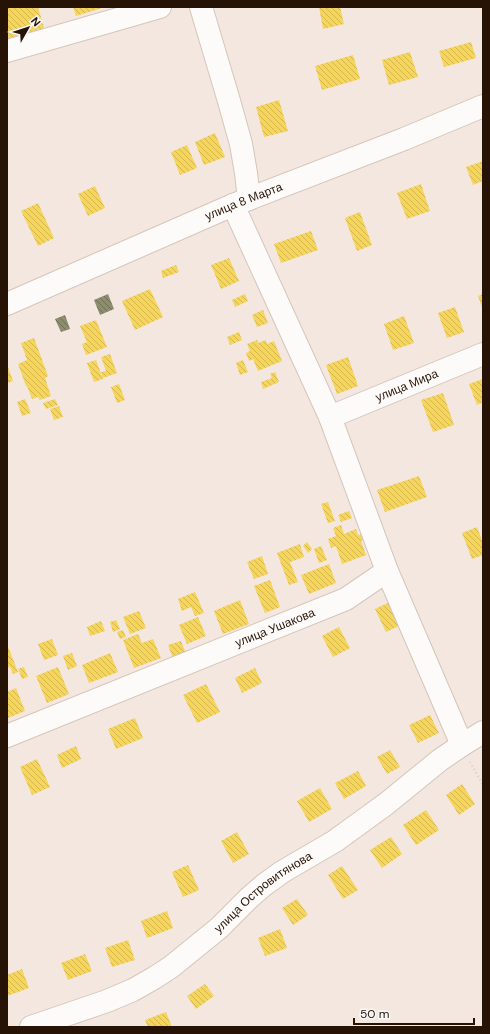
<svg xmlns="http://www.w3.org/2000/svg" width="490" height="1034" viewBox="0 0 490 1034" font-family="'DM Sans',sans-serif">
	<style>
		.homes { fill: url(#homes-back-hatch) }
		.industry { fill: url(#industry-back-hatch) }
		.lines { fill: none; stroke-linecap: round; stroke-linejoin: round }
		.minor-casing { stroke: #d5c5bb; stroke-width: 24 }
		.path { stroke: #d5d2cf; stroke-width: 2.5; stroke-dasharray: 1 3; stroke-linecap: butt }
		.minor { stroke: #fdfbfa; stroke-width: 22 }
		.labels { text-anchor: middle; stroke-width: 4; stroke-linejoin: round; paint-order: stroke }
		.street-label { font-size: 12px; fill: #271306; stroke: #f7f7f7 }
	</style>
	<defs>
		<pattern id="homes-back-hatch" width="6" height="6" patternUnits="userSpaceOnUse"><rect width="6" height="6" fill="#f6d55c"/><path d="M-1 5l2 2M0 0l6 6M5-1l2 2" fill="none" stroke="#d3b64e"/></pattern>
		<pattern id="industry-back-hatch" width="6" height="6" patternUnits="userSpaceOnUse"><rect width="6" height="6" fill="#8c8c6e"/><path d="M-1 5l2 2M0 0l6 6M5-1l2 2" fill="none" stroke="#727158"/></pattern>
	</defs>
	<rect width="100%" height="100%" fill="#f4e7df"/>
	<g class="homes">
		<path d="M7,7h31l6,21 -37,11z"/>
		<path d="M73,7h32l-29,9z"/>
		<path d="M319,7h21l4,17 -21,5z"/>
		<path d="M471,42l5,16 -32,9 -5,-16z"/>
		<path d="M410,52l8,25 -29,8 -7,-25z"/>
		<path d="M353,55l7,24 -38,11 -7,-24z"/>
		<path d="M279,100l9,31 -24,6 -8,-30z"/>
		<path d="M215,133l10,24 -21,8 -9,-23z"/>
		<path d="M187,145l10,23 -17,7 -9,-23z"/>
		<path d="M483,161v20l-10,4 -7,-18z"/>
		<path d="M421,184l9,27 -23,8 -10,-26z"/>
		<path d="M95,186l10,22 -17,8 -10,-22z"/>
		<path d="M38,203l16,35 -16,8 -17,-35z"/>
		<path d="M360,212l12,33 -15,6 -12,-33z"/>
		<path d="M311,231l7,19 -37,13 -7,-19z"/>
		<path d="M229,258l10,23 -18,8 -10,-24z"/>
		<path d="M176,265l3,7 -16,6 -2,-7z"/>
		<path d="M150,289l13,28 -28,13 -13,-29z"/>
		<path d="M245,294l3,7 -13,6 -3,-7z"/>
		<path d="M483,294v16l-5,-14z"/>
		<path d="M455,307l9,25 -17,6 -9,-25z"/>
		<path d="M263,310l5,13 -11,4 -5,-12z"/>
		<path d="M404,316l10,27 -21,7 -9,-26z"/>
		<path d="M96,320l11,27 -21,8 -4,-11 5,-2 -7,-16z"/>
		<path d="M239,332l3,8 -12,5 -3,-8z"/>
		<path d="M34,338l14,38 -3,2 6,18 -11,4 -2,-3 -6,2 -5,-13h-1l-8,-22 9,-4 -6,-17z"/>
		<path d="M257,340l1,3 8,-3 1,4 7,-3 8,20 -24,10 -5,-12 -4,2 -3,-8 4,-2 -3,-7z"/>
		<path d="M110,354l7,19 -14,5 -2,-6 5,-1 -5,-14z"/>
		<path d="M348,357l10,29 -21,8 -11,-29z"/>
		<path d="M96,360l7,19 -9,3 -7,-19z"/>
		<path d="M243,360l5,12 -8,3 -4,-12z"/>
		<path d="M7,364l6,17 -6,2z"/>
		<path d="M275,372l4,10 -16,7 -2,-7 11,-4 -2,-4z"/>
		<path d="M483,379v23l-6,3 -8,-21z"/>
		<path d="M119,384l6,16 -8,3 -6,-16z"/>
		<path d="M443,393l11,32 -21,7 -12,-32z"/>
		<path d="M25,399l6,14 -9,3 -5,-14z"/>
		<path d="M55,399l3,6 -12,4 -3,-6z"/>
		<path d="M59,406l4,11 -9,3 -4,-11z"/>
		<path d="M419,476l8,21 -42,15 -8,-22z"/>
		<path d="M328,502l7,19 -7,2 -7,-19z"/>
		<path d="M349,511l3,7 -11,4 -3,-7z"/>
		<path d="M341,525l3,9 12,-5 2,6 5,-1 2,5 -4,2 5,14 -24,9 -6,-18 -5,2 -3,-9 8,-3 -3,-8z"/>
		<path d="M477,527l6,16v12l-11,4 -10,-26z"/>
		<path d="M307,542l5,7 -4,4 -5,-7z"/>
		<path d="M300,544l4,13 -14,5 8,20 -9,3 -12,-32z"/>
		<path d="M321,546l6,14 -8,3 -5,-14z"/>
		<path d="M262,556l6,18 -14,5 -7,-17z"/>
		<path d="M329,564l7,19 -27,11 -8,-19z"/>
		<path d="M270,580l10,27 -15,6 -11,-27z"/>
		<path d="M195,592l9,21 -9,3 -4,-9 -9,4 -4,-12z"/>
		<path d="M240,600l9,24 -26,10 -9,-23z"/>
		<path d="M390,602l11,23 -15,7 -11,-23z"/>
		<path d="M139,611l7,17 -16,6 -7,-17z"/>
		<path d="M198,617l8,19 -19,8 -8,-19z"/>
		<path d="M116,620l4,9 -7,3 -3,-10z"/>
		<path d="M101,621l4,10 -15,5 -3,-9z"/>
		<path d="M339,627l11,21 -17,9 -11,-21z"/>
		<path d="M123,630l3,7 -6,2 -3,-7z"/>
		<path d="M138,634l4,9 11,-4 8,19 -27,10 -11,-28z"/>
		<path d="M52,639l6,16 -14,5 -6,-16z"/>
		<path d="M181,641l6,15 -13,5 -6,-16z"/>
		<path d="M7,644l11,28 -5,2 -3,-7 -3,1z"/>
		<path d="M72,653l5,13 -9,4 -5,-14z"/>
		<path d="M110,653l8,19 -29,11 -7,-18z"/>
		<path d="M24,667l4,10 -6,2 -4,-10z"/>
		<path d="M58,667l11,27 -22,9 -11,-27z"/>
		<path d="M255,668l7,15 -20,10 -7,-15z"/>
		<path d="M206,684l14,28 -23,11 -14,-28z"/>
		<path d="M16,688l9,23 -17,7 -1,-26z"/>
		<path d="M430,715l9,18 -21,10 -9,-18z"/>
		<path d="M135,718l8,20 -27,11 -8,-20z"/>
		<path d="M76,746l5,13 -19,9 -5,-13z"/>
		<path d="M390,750l10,17 -13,7 -10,-17z"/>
		<path d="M37,759l13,28 -18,8 -12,-28z"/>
		<path d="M358,771l8,15 -22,13 -9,-16z"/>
		<path d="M462,784l13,20 -16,11 -13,-20z"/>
		<path d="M320,788l12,21 -23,13 -12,-21z"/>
		<path d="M426,810l13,20 -23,15 -13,-20z"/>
		<path d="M237,832l12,22 -16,9 -12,-22z"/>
		<path d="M391,837l11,17 -20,14 -12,-18z"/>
		<path d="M188,865l11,25 -16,7 -11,-25z"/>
		<path d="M342,866l16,24 -15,9 -15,-24z"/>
		<path d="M297,899l11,16 -15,10 -11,-17z"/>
		<path d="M167,911l6,17 -26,10 -6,-17z"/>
		<path d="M280,929l7,19 -22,8 -7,-18z"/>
		<path d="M128,940l7,20 -23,7 -7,-19z"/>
		<path d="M85,954l7,17 -24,9 -7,-17z"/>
		<path d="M22,969l7,19 -22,8v-21z"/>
		<path d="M205,984l9,12 -18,13 -9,-13z"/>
		<path d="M166,1012l6,15h-24l-3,-7z"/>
	</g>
	<g class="industry">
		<path d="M108,294l6,15 -14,6 -6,-15z"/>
		<path d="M65,315l5,14 -9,3 -6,-13z"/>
	</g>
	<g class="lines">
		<g class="minor-casing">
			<g id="minor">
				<path d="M201,7l28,94 12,43 5,29 3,26"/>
				<path d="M7,51l153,-44"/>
				<path id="s1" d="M7,304l226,-99 171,-66 79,-33"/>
				<path id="s2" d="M330,417l153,-63"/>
				<path d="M387,571l75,174"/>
				<path id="s3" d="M7,736l339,-137 41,-28 -57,-154 -97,-212"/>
				<path id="s4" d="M31,1027l76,-26 26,-11 21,-12 17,-11 48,-39 30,-30 15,-13 18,-13 53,-31 51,-37 54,-44 22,-15 21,-13"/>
			</g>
		</g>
		<path class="path" d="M470,762l13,23"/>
		<use href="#minor" class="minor"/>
	</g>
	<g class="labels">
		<g class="street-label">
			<text dy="4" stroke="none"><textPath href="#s1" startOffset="258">улица 8 Марта</textPath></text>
			<text dy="4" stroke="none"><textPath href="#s2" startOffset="83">улица Мира</textPath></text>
			<text dy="4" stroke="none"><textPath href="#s3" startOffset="289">улица Ушакова</textPath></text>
			<text dy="4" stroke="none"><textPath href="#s4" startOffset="272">улица Островитянова</textPath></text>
		</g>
	</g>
	<rect width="490" height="1034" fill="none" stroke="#271306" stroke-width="16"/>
	<g transform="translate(28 28) rotate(51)" stroke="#f7f7f7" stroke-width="3" paint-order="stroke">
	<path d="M0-3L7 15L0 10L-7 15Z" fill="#271306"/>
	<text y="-6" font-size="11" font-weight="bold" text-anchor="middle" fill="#271306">N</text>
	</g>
	<path d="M354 1018v6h120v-6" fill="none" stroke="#271306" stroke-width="2"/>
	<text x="360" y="1018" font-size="12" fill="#271306" stroke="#f7f7f7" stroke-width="3" paint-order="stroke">50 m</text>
</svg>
